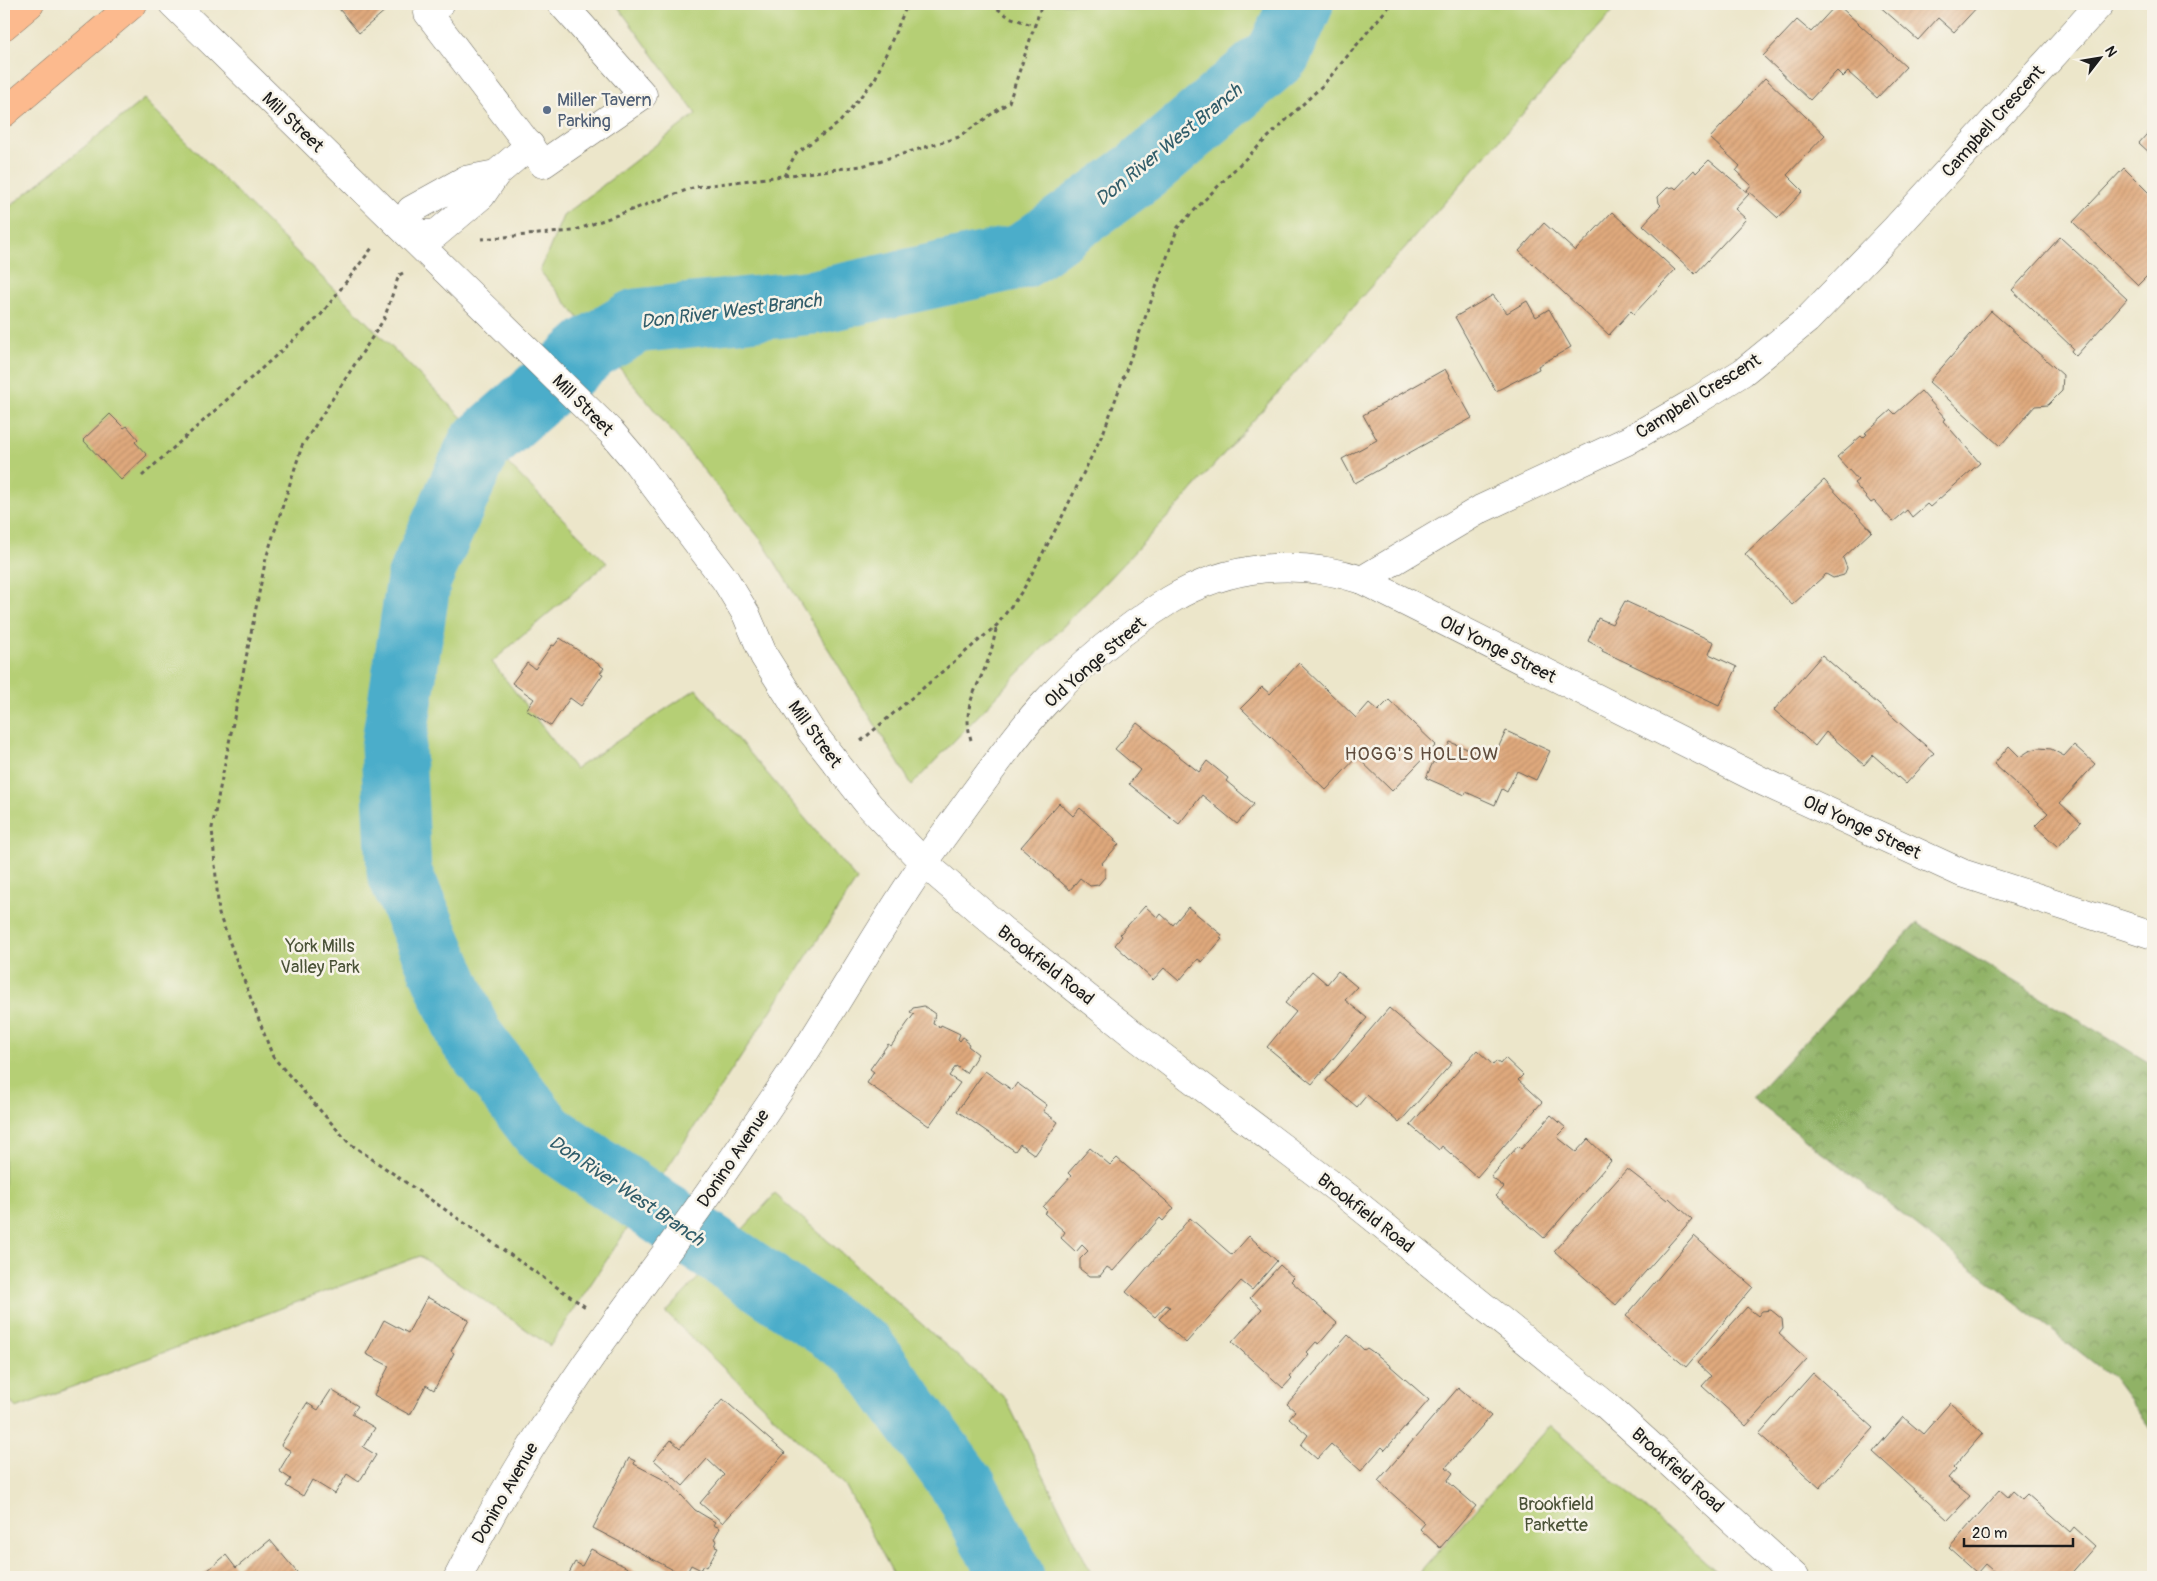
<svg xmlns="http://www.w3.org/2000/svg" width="2157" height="1581" viewBox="0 0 2157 1581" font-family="Pangolin,sans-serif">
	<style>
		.forest { fill: url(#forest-crowns); stroke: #566741 }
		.green { fill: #b5cf75; stroke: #687648 }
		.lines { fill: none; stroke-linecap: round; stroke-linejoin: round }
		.river { stroke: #4badca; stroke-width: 65 }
		.building { fill: url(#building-hatch) }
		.minor-casing { stroke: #656359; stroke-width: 29 }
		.major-casing { stroke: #656359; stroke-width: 29 }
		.path { stroke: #656359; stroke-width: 3; stroke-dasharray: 4 4; stroke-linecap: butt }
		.minor { stroke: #fff; stroke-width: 28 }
		.major { stroke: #fcba8e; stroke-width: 28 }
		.service-dot { fill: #5c6f8a; stroke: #f7f3e8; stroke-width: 2 }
		.labels { text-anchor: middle; stroke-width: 5; stroke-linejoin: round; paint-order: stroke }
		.service-label { font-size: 18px; fill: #4e5e75; stroke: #f7f3e8; text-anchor: start }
		.street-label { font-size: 18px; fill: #1c1c1c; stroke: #f7f3e8 }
		.park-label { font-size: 18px; fill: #4a5237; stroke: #f7f3e8 }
		.water-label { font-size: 19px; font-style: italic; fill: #315d6a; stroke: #f7f3e8 }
		.neighbourhood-label { font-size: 19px; letter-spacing: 1px; fill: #604d3e; stroke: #f7f3e8 }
	</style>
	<defs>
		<pattern id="forest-crowns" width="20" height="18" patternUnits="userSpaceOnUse" patternTransform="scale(1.25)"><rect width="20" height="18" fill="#90b266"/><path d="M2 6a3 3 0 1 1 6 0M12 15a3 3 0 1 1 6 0" fill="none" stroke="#759053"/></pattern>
		<pattern id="building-hatch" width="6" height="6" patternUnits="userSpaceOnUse" patternTransform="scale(1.25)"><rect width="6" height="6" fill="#dfa97d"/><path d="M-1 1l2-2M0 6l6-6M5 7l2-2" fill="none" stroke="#bf916b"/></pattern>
	</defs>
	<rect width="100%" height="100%" fill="#f7f3e8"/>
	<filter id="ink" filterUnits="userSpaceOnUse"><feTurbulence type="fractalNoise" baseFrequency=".02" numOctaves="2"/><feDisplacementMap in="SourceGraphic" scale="10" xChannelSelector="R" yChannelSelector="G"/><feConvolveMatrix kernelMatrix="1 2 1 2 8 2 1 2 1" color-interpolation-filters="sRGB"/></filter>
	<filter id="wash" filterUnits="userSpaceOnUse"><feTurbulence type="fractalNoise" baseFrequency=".0096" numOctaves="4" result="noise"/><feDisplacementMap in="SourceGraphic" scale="20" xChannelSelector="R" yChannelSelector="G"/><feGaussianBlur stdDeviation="1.12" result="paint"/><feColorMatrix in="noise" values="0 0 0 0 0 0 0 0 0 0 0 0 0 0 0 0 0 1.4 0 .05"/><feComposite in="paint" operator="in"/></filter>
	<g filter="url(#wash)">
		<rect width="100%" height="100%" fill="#ece6ca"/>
		<path class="forest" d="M1917,923l236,142v367l-41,-55 -360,-279z"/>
		<g class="green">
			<path d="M616,4h1003l-441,502 -266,279 -150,-244 -222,-270 23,-55 133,-102z"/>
			<path d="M144,99l463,464 -115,99 83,107 121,-80 161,191 -307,466 -130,-90 -404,152 -12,-14v-1183z"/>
			<path d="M775,1194l231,205 87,178h-198l-50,-92 -179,-172z"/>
			<path d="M1550,1425l173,152h-307z"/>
		</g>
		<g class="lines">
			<path class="river" d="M1012,1577l-45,-86 -103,-141 -319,-216 -75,-98 -71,-164 -6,-124 26,-169 60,-133 112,-98 45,-27 178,-19 209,-46 119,-86 137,-117 22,-49"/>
		</g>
		<g id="blocks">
			<g class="building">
				<path d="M335,4h58l-34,29z"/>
				<path d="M1837,4l69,63 -29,31 -29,-26 -5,5 -6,-6 -27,29 -47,-44 34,-36 14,12z"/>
				<path d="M1877,4h103l-26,28 -16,-14 -20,22z"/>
				<path d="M1765,78l60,57 -38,40 16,16 -25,27 -31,-28 4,-5 -15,-14 4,-5 -30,-28z"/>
				<path d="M2153,127v29l-14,-13z"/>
				<path d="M1709,160l40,34 -14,15 11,10 -51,55 -52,-49 18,-20 -2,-2 -1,-6 9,-9 7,-1 2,2 18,-19 2,3z"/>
				<path d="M2124,168l29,29v73l-15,15 -65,-63z"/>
				<path d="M1612,212l63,58 -41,44 -3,-3 -22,24 -90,-84 25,-28 31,28z"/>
				<path d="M2060,237l67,62 -51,57 -5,-5 2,-3 -61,-58z"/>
				<path d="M1493,295l14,18 20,-12 9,16 13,-8 22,38 -33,19 1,3 -43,22 -41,-74z"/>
				<path d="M1991,311l72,64 -1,16 -14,14 -13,1 -35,40 -71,-64z"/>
				<path d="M1445,369l27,49 -117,65 -13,-24 35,-19 -14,-25z"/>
				<path d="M1921,391l25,28 -3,2 37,42 -50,44 -3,-3 -15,13 -5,-7 -14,12 -19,-21 -3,2 -17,-20 4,-3 -21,-23 24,-21 2,2 4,-4 -2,-1 26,-23 4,4z"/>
				<path d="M110,414l14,14 3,-2 11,13 -3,3 12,13 -26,25 -38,-40z"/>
				<path d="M1824,480l48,51 -29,27 4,10 -3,7 -11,3 -7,-4 -34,31 -47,-51z"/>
				<path d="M1625,601l89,41 -5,12 28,13 -18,39 -117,-55 1,-2 -15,-8 10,-23 14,6z"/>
				<path d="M560,638l44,30 -4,5 3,1 -22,32 -11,-8 -19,28 -25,-16 8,-11 -22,-16 15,-20 8,6 17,-24 2,1z"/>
				<path d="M1822,655l112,98 -28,31 -33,-29 -9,10 -38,-33 -11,14 -41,-36z"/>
				<path d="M1299,663l57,55 13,-15 9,8 11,-11 47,45 -44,46 -35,-34 -31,33 -85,-82 21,-21 8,7z"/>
				<path d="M1137,723l62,49 8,-11 21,17 -2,3 28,23 -17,20 -35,-29 -23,29 -50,-40 11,-14 -25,-21z"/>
				<path d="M1506,731l44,20 -14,29 -19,-9 -10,21 -5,-3 -7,16 -29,-13 -1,3 -39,-17 7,-16 3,1 6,-13 4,2 4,-10 43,17z"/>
				<path d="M2074,745l21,19 -35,39 21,19 -23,25 -23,-21 13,-13 -54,-49 15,-18 11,11 9,-6 10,-3 12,1 13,7z"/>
				<path d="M1059,803l14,13 7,-8 35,31 -1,2 5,3 -18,20 4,4v9l-7,8 -8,1 -10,-8 -10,12 -49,-43z"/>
				<path d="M1145,906l13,12 3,-4 12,11 15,-18 34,28 -2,3 2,1 -20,23 -4,-3 -19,22 -15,-13 -11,12 -38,-35 7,-9 -2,-2z"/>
				<path d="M1312,971l15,13 11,-13 19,16 -12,13 22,18 -55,66 -45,-37 29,-35 -11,-9z"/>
				<path d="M924,1006l11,8 -2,10 7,3 1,-2 19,9 -2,5 2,2 3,-4 3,2 -1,2 4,3 -1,2 10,8 -12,19 -10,-7 -7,10 11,7 -31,43 -62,-43 7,-11 -4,-3 18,-25 3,2 23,-32 -4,-2 3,-4z"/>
				<path d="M1389,1008l63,55 -53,60 -32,-28 -10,12 -31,-26z"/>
				<path d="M1477,1050l16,15 3,-4 4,3 5,-6 18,17 -5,5 24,22 -65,75 -35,-31 -3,4 -29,-25z"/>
				<path d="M985,1071l27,19 5,-7 30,22 -4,6 15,11 -23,33 -15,-11 -5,7 -58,-40z"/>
				<path d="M1551,1115l15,13 -9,9 19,15 12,-13 23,22 -67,77 -48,-42 8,-9 -13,-10 27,-31 3,3z"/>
				<path d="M1090,1148l20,17 7,-7 57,50 -11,13 -3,-3 -47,53 -6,-4 -7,9h-11l-9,-7v-10l8,-8 -6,-6 -6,7 -15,-14 4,-6 -21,-19 3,-2 -4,-4 28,-31 -3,-3z"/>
				<path d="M1627,1169l40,31 2,-2 23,21 -76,86 -62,-54z"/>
				<path d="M1190,1218l42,37 17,-19 28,25 -25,29 -11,-9 -55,62 -27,-24 11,-12 -4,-2 -11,12 -29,-25z"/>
				<path d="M1694,1236l59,51 -67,80 -60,-51z"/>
				<path d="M1280,1265l14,13 -3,3 46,42 -18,21 -3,-2 -9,10 2,2 -19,22 2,2 -9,10 -51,-46 30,-33 -12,-11z"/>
				<path d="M427,1297l42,23 -18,31 3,2 -20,37 -8,-5 -16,30 -36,-20 15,-29 -23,-12 18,-34 24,13z"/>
				<path d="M1747,1307l11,9 4,-5 9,-1 11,9 1,10 -4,5 28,25 -61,67 -44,-40 9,-10 -14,-13z"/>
				<path d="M1348,1335l16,15 3,-2 13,9 49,43 -44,50 -3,-3 -21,24 -30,-27 -14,15 -16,-14 7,-10 -19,-17 6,-7 -8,-7z"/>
				<path d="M1813,1373l61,55 -54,60 -61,-54z"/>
				<path d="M1458,1388l33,28 -45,51 7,6 -6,8 29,25 -36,42 -20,-19 5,-6 -47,-42z"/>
				<path d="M331,1390l27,16 -6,8 23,14 -12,19 13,8 -17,27 -12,-8 -12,20 -23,-14 -9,16 -17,-10 5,-7 -12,-8 12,-20 -10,-6 26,-42 11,7z"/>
				<path d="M723,1399l62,54 -62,70 -23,-20 24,-28 -17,-16 -24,27 -29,-26 17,-20 9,8z"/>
				<path d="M1950,1403l33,30 -30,35 2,2 -7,8 22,18 -22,24 -75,-68 30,-35 20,17z"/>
				<path d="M629,1458l6,3 -1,3 36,19 25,27 20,12 -2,3 7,3 -6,11 3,2 -2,5 3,1 -11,20 -3,-2 -3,5 -10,-5 -6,11 -92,-48z"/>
				<path d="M2000,1490l8,7 5,-6 9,8 5,-5 43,38 4,-5 21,19 -27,31h-68l-15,-13 -8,9 -28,-25z"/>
				<path d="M270,1540l31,37h-97l-2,-2 24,-20 10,13z"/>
				<path d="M591,1549l54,28h-78l8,-15 7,4z"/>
			</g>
		</g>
	</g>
	<g filter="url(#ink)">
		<use href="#blocks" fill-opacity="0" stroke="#656359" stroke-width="1"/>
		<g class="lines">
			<g class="minor-casing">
				<g id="minor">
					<path d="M173,4l439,429 23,27 91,121 20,33 18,42 47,75 58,74 55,58 77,66 138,110 214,162 253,204 189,172"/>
					<path d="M440,4l-12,9 115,151 100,-69 -81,-91"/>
					<path d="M496,174l-31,6 -54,30 -3,23 28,1 45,-38 15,-22 34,-29"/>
					<path d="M1362,580l119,-71 146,-68 64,-37 52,-32 64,-52 89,-92 204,-224"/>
					<path d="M458,1577c45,-89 98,-173 157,-254 43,-60 87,-118 128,-179 27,-40 54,-78 79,-119 34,-54 66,-110 102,-162 15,-22 31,-43 46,-64 24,-32 47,-66 74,-95 36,-39 81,-76 126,-104 58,-35 127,-42 192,-20l400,201 200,92 191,62"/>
				</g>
			</g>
			<g class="major-casing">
				<g id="major">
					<path d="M4,26l26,-22"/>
					<path d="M4,113l129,-109"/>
				</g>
			</g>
			<g class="path">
				<path d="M991,4l18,13 26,9"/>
				<path d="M784,176l12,-23 43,-30 36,-44 30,-69 6,-6"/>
				<path d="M481,239l92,-8 122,-44 167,-21 97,-29 50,-35 33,-98"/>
				<path d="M403,273l-4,2 -15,44 -82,127 -36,112 -54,270 7,86 54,143 76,86 238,165"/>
				<path d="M142,476l178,-160 52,-68"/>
				<path d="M971,740c-9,-33 4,-47 16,-77 5,-12 7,-25 10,-38"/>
				<path d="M861,741l136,-116 26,-35 36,-67 45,-92 74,-204 63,-64 83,-79 67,-80"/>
			</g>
			<use href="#minor" class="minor"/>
			<use href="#major" class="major"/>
		</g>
	</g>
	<circle class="service-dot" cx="547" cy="110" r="5"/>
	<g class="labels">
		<g class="service-label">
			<text x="557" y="106">Miller Tavern<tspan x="557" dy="21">Parking</tspan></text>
		</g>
		<g class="street-label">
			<text transform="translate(1993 121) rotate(-48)" y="6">Campbell Crescent</text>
			<text transform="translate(293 122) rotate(44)" y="6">Mill Street</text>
			<text transform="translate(1698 396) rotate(-32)" y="6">Campbell Crescent</text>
			<text transform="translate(583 405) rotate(45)" y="6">Mill Street</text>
			<text transform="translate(1498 649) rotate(27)" y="6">Old Yonge Street</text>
			<text transform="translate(1095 662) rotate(-41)" y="6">Old Yonge Street</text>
			<text transform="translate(815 734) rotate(54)" y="6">Mill Street</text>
			<text transform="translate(1862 827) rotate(25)" y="6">Old Yonge Street</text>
			<text transform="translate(1046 965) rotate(38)" y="6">Brookfield Road</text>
			<text transform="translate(733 1158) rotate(-56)" y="6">Donino Avenue</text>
			<text transform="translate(1366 1213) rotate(38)" y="6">Brookfield Road</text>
			<text transform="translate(1678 1470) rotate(42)" y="6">Brookfield Road</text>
			<text transform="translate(505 1493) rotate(-60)" y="6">Donino Avenue</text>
		</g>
		<g class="park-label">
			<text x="320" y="952">York Mills<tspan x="320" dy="21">Valley Park</tspan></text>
			<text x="1556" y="1510">Brookfield<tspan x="1556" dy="21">Parkette</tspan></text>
		</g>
		<g class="water-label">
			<text transform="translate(1168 144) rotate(-39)" y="7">Don River West Branch</text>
			<text transform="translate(731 310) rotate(-7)" y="7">Don River West Branch</text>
			<text transform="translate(627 1190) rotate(34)" y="7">Don River West Branch</text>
		</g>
		<g class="neighbourhood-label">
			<text x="1422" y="760">HOGG'S HOLLOW</text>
		</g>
	</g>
	<rect width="2157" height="1581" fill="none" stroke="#f7f3e8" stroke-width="20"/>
	<g transform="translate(2100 58) rotate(59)" stroke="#f7f3e8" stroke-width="4" paint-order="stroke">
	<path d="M0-4L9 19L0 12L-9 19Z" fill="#1c1c1c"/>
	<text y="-8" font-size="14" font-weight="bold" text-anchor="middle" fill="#1c1c1c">N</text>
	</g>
	<path d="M1964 1538v8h109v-8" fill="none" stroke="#1c1c1c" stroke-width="2.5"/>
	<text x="1972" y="1538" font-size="15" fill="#1c1c1c" stroke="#f7f3e8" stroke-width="4" paint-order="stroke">20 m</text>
</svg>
